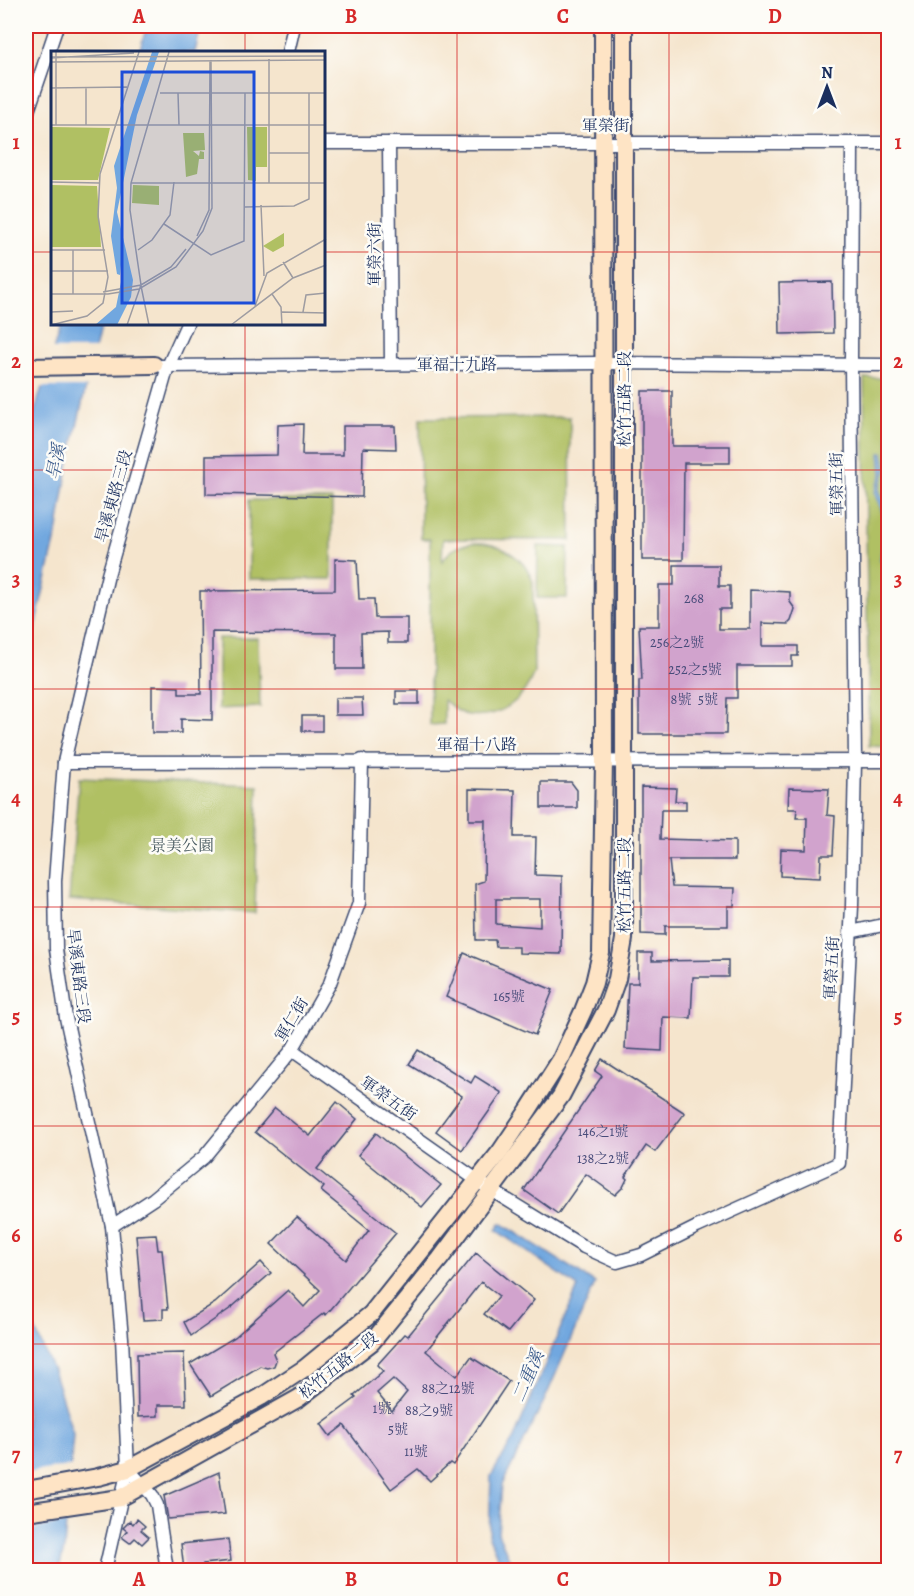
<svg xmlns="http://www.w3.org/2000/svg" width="914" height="1596" viewBox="0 0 914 1596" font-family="Alegreya,'Noto Serif TC',serif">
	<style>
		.green { fill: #b0c063; stroke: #667860; stroke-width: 1.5 }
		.water { fill: #71a7df; stroke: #466b9e; stroke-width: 1.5 }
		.pier { fill: #f5e5cd }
		.building { fill: #d1a3cd; fill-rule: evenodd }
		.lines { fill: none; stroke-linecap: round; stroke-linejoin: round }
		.street-casing { stroke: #3c4a6f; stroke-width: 15 }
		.secondary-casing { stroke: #3c4a6f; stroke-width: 20 }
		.street { stroke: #fff; stroke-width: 12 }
		.secondary { stroke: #fee4c5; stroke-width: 16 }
		.grid { fill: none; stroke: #d62828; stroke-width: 1.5; stroke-opacity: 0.55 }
		.labels { text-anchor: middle; stroke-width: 5; stroke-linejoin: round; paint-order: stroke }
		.number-label { font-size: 14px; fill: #484c7a }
		.street-label { font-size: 16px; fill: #1b2f5e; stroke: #fdfcf7 }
		.park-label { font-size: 16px; fill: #485a60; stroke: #fdfcf7 }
		.water-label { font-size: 18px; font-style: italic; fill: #39598b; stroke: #fdfcf7 }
		.inset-road { fill: none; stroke: #9e9ca1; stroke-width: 1.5 }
		.view { fill: #1d4ed8; fill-opacity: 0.15; stroke: #1d4ed8; stroke-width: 3 }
		.inset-edge { fill: none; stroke: #1b2f5e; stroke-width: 3 }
		.neatline { fill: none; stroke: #d62828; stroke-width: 2 }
		.grid-label { font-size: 20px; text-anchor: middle; font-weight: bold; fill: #d62828 }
	</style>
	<rect width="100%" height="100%" fill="#fdfcf7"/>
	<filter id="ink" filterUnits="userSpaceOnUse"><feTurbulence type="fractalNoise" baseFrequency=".0167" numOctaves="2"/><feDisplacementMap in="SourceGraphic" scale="12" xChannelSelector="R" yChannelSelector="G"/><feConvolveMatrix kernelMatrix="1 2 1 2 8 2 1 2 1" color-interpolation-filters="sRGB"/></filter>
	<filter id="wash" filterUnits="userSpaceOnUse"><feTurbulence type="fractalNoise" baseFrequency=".008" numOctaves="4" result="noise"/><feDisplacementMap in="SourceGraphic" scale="24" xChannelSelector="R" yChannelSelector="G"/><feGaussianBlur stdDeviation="1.35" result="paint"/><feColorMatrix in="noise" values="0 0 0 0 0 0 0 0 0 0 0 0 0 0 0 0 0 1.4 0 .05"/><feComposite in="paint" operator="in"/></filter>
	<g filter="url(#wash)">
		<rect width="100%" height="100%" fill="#f5e5cd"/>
		<g class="green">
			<path d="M864,378h24v369l-19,-1z"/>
			<path d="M570,417l1,123 -128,-1 -1,22c23,-35 81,-15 91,21l1,90c-10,28 -33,47 -65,43 -10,-1 -17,-9 -25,-15v24l-14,1v-186h-9l-1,-121z"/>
			<rect x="249" y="500" width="83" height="79"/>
			<path d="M538,546l30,1 -1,51h-30z"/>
			<path d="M218,638h40l2,69 -42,2z"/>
			<path d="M79,778l179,7 -3,128 -186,-13z"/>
		</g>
		<g class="water">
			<path d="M147,26h54l-6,26h-56z"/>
			<path d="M61,324h39l-32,142 -10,62 -32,138v-226z"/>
			<path d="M880,453h3l3,16 -7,21 9,24v52l-8,-5 6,-38 -11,-31 7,-19z"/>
			<path d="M501,1223l94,60 -50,116 -43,86 -4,48 16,37h-11l-14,-33 2,-61 23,-38 64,-151 -82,-57z"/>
			<path d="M26,1309l28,64 19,61 -9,115 -5,21h-33z"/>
		</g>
		<g class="pier">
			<path d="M51,349h47l-9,38h-50z"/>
			<path d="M74,1465l-5,57 -43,8v-57z"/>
		</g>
		<g id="blocks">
			<g class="building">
				<path d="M832,282l1,51 -53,1 -1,-51z"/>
				<path d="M642,391h30v55h58v17h-46l-1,97h-41z"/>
				<path d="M303,424l-1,31h41v-29h52l1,23 -33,-1 -1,49 -156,-3v-38l71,-1 1,-30z"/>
				<path d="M335,559l22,1 2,39h15l1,19h32v25h-19v-11l-27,1 1,36h-26v-36l-124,-1v88l-31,-1v14h-29v-47l27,1v7h22l-1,-103 135,-1z"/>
				<path d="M674,565h45v21h11v23h-11v20h31v-39l40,2v10l5,7 -4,12 -3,3 -26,-1v23h36v10h-6v10h-55v32h-10l-1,36h-87v-54h3l-3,-54h20v-41h15z"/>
				<rect x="396" y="691" width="23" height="13"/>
				<path d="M335,698h27l1,17h-28z"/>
				<rect x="302" y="716" width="20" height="15"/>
				<path d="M541,782h30l6,8v18h-36z"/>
				<path d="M641,787l35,1 -1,13h11v9h-25l-1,29 75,2v19h-66l3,27 63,1 -1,18h-6v20h-63v9l-24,-1z"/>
				<path d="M789,788l40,1 -2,26 8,1 -2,39h-12l-1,23 -40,-2 1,-27 25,1 1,-32h-11l1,-9h-9z"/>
				<path d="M469,789l46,1 -1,47h22l-1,38 27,1 -1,78 -42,-1v-6h-23l-1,-7h-19l-1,-56 9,-3 1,-61h-16zM496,899h44v28l-44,-3z"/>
				<path d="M464,953l89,37 -18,45 -89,-38z"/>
				<path d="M638,953h14v8l76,-1v17h-35l-2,41 -28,-1 -1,34 -37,-2 3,-66h10z"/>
				<path d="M418,1050l53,33 4,-7 27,17 -40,57 -26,-19 26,-35 -53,-32z"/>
				<path d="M602,1059l83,54 -30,39 -9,-6 -21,31 2,2 -4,8 -8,8 -29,-21 -28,40 -34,-24 78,-114 -7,-5z"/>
				<path d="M337,1102l20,17 -40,50 79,64 -70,82 -2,-2 -51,40 3,7 -2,6 -7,2 -7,-2 -49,30 -21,-32 45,-27 53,-47 16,17 16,-17 -49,-46 26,-27 49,43 23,-30 -48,-39 3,-4 -69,-55 20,-24 35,28z"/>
				<path d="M376,1133l65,52 -19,22 -64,-52z"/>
				<path d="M156,1234l2,16h4l6,59h-5v10l-20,1 -7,-85z"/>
				<path d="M476,1253l58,47 -26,32 -24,-18 15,-18 -18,-14 -55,69 31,25 14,-19 38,24 -56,84 -3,-2 -20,18 -12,-12 -27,20 -47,-64 -14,11 -9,-12 35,-26 -2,-2 29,-25 -6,-6 28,-31 3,2zM393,1379l14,13 -15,19 -15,-18z"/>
				<path d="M261,1262l10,11 -40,35 -40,28 -7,-14 31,-19z"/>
				<path d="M184,1353l2,52h-28v11l-20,1 -1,-63z"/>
				<path d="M219,1472l6,42 -57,5 -4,-23z"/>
				<path d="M137,1519l8,7 -4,4 8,7 -7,7 -7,-6 -5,5 -8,-6 5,-6 -4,-3 7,-7 3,3z"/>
				<path d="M228,1539l3,22 -28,3v6h-19l-3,-26z"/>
			</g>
		</g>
	</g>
	<g filter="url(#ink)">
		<use href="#blocks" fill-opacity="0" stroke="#3c4a6f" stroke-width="1.5"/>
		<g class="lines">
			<g class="street-casing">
				<g id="street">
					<path d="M288,52l6,-26"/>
					<path d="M26,117l31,-91"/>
					<path d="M324,143h564"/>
					<path d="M389,143l2,221"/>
					<path d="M161,366l443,-3 284,2"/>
					<path d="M64,762l824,-1"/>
					<path d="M850,932l38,-8"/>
					<path d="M292,1050l199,140 93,57 33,15 24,-7 56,-28 142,-64 13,-257 3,-145 -4,-396 1,-222"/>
					<path d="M112,1226l41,-27 51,-42 88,-107 38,-67 29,-80 3,-143"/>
					<path d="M128,1469l24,26 5,10 10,65"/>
					<path d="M105,1570l23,-101 -6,-131 -10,-112 -46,-208 -10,-69 -1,-68 9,-119 44,-187 60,-209 19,-42"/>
				</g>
			</g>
			<g class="secondary-casing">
				<g id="secondary">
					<path d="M26,367l128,-2"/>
					<path d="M26,1490l72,-13 30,-8 133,-72 44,-29 66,-54 129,-162 29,-43 32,-50 22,-48 11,-28 7,-30 3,-192 -1,-735"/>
					<path d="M26,1512l94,-14 179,-100 73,-56 68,-83 121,-163 45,-86 11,-31 7,-40v-913"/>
				</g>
			</g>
			<use href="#street" class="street"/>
			<use href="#secondary" class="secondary"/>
		</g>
	</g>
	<path class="grid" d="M245,26v26M457,26v1544M669,26v1544M26,252h26M324,252h564M245,324v1246M26,470h862M26,689h862M26,907h862M26,1126h862M26,1344h862"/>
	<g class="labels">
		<g class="number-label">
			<text x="694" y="603">268</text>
			<text x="677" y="647">256之2號</text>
			<text x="695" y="674">252之5號</text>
			<text x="681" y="704">8號</text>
			<text x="708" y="704">5號</text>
			<text x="509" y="1001">165號</text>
			<text x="603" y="1136">146之1號</text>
			<text x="603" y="1163">138之2號</text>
			<text x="448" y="1393">88之12號</text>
			<text x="382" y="1413">1號</text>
			<text x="429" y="1415">88之9號</text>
			<text x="398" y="1434">5號</text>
			<text x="416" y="1456">11號</text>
		</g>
		<g class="street-label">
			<text x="606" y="131">軍榮街</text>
			<text transform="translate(374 254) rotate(-90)" y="6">軍榮六街</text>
			<text x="457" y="370">軍福十九路</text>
			<text transform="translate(624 399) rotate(-90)" y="6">松竹五路二段</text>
			<text transform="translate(836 484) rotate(-91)" y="6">軍榮五街</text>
			<text transform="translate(113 496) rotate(-74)" y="6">旱溪東路三段</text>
			<text x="477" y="750">軍福十八路</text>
			<text transform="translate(624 885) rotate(-90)" y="6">松竹五路二段</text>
			<text transform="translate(831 968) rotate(-87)" y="6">軍榮五街</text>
			<text transform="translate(79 976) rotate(83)" y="6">旱溪東路三段</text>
			<text transform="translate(291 1019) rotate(-59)" y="6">軍仁街</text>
			<text transform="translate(389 1098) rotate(35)" y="6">軍榮五街</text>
			<text transform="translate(338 1365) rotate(-39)" y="6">松竹五路二段</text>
		</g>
		<g class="park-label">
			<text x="182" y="851">景美公園</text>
		</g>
		<g class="water-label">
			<text transform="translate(56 462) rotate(-78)" y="6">旱溪</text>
			<text transform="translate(528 1376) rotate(-67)" y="6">二重溪</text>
		</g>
	</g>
	<g transform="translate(51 51)">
		<rect width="274" height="274" fill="#f5e5cd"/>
		<path d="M0,76l59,1 -12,52h-47zM196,76h20v40h-11v14l-8,-1zM132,82h21l1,17 -12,1 6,5 1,-5 4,1v7h-5l-2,15 -11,3zM0,134l46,1 4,61h-50zM82,134l26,1v19l-27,-2zM233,182v13l-11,6 -10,-6z" fill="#b0c063"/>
		<path d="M101,1h7l-22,63 -20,97 16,68 -2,17 -14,28h-22l21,-18 6,-30 -1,-12 -1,10 -3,-1 -6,-38 6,-48 -3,-22z" fill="#71a7df"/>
		<path class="inset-road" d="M0,6l275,-1M0,7l83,-5M218,8v124M0,11l275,-2M0,37l76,-1M109,42h166M127,42l1,32M0,74h275M5,74v-73M35,74v-38M218,102h40M0,131l48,1M80,132h195M210,154l3,71M194,156l49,-1 15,-7v-106M113,173l47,31 33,-14 1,-148M146,185l12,-26 1,-149M0,199h54M87,199l14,-10 18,-25 4,-33M232,211l10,16M0,220h57M90,235l8,39M52,241l38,-7 30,-18 15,-18M0,243h57l31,-5 37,-22 27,-36 9,-23 -1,-148M22,243v-44M221,243l9,13 1,18M204,255l12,-33 59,-34M0,261l22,-1M231,261l44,1M252,261l3,-17 20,-2M0,274l36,-9 16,-13 5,-26 -10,-61 2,-42 39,-122M76,274l14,-40 -11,-75 1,-27 38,-131M180,274l62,-47 33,-13"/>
		<path class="view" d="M71,21h132v231h-132z"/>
		<rect width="274" height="274" class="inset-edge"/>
	</g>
	<rect width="914" height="1596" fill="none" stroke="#fdfcf7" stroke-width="66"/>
	<g transform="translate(827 87)" stroke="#fdfcf7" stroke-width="4.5" paint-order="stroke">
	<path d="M0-4.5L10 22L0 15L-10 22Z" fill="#1b2f5e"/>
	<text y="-9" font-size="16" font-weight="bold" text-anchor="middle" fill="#1b2f5e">N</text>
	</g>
	<rect x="33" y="33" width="848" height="1530" class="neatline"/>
	<g class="grid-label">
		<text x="139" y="23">A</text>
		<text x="351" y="23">B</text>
		<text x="563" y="23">C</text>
		<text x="775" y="23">D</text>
		<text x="16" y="149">1</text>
		<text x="898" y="149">1</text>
		<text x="16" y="368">2</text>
		<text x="898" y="368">2</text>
		<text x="16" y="586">3</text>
		<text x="898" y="586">3</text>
		<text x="16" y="805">4</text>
		<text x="898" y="805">4</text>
		<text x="16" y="1023">5</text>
		<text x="898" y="1023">5</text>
		<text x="16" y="1242">6</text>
		<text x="898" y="1242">6</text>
		<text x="16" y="1461">7</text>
		<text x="898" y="1461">7</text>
		<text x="139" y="1586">A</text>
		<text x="351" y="1586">B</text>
		<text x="563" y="1586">C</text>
		<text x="775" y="1586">D</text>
	</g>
</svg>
